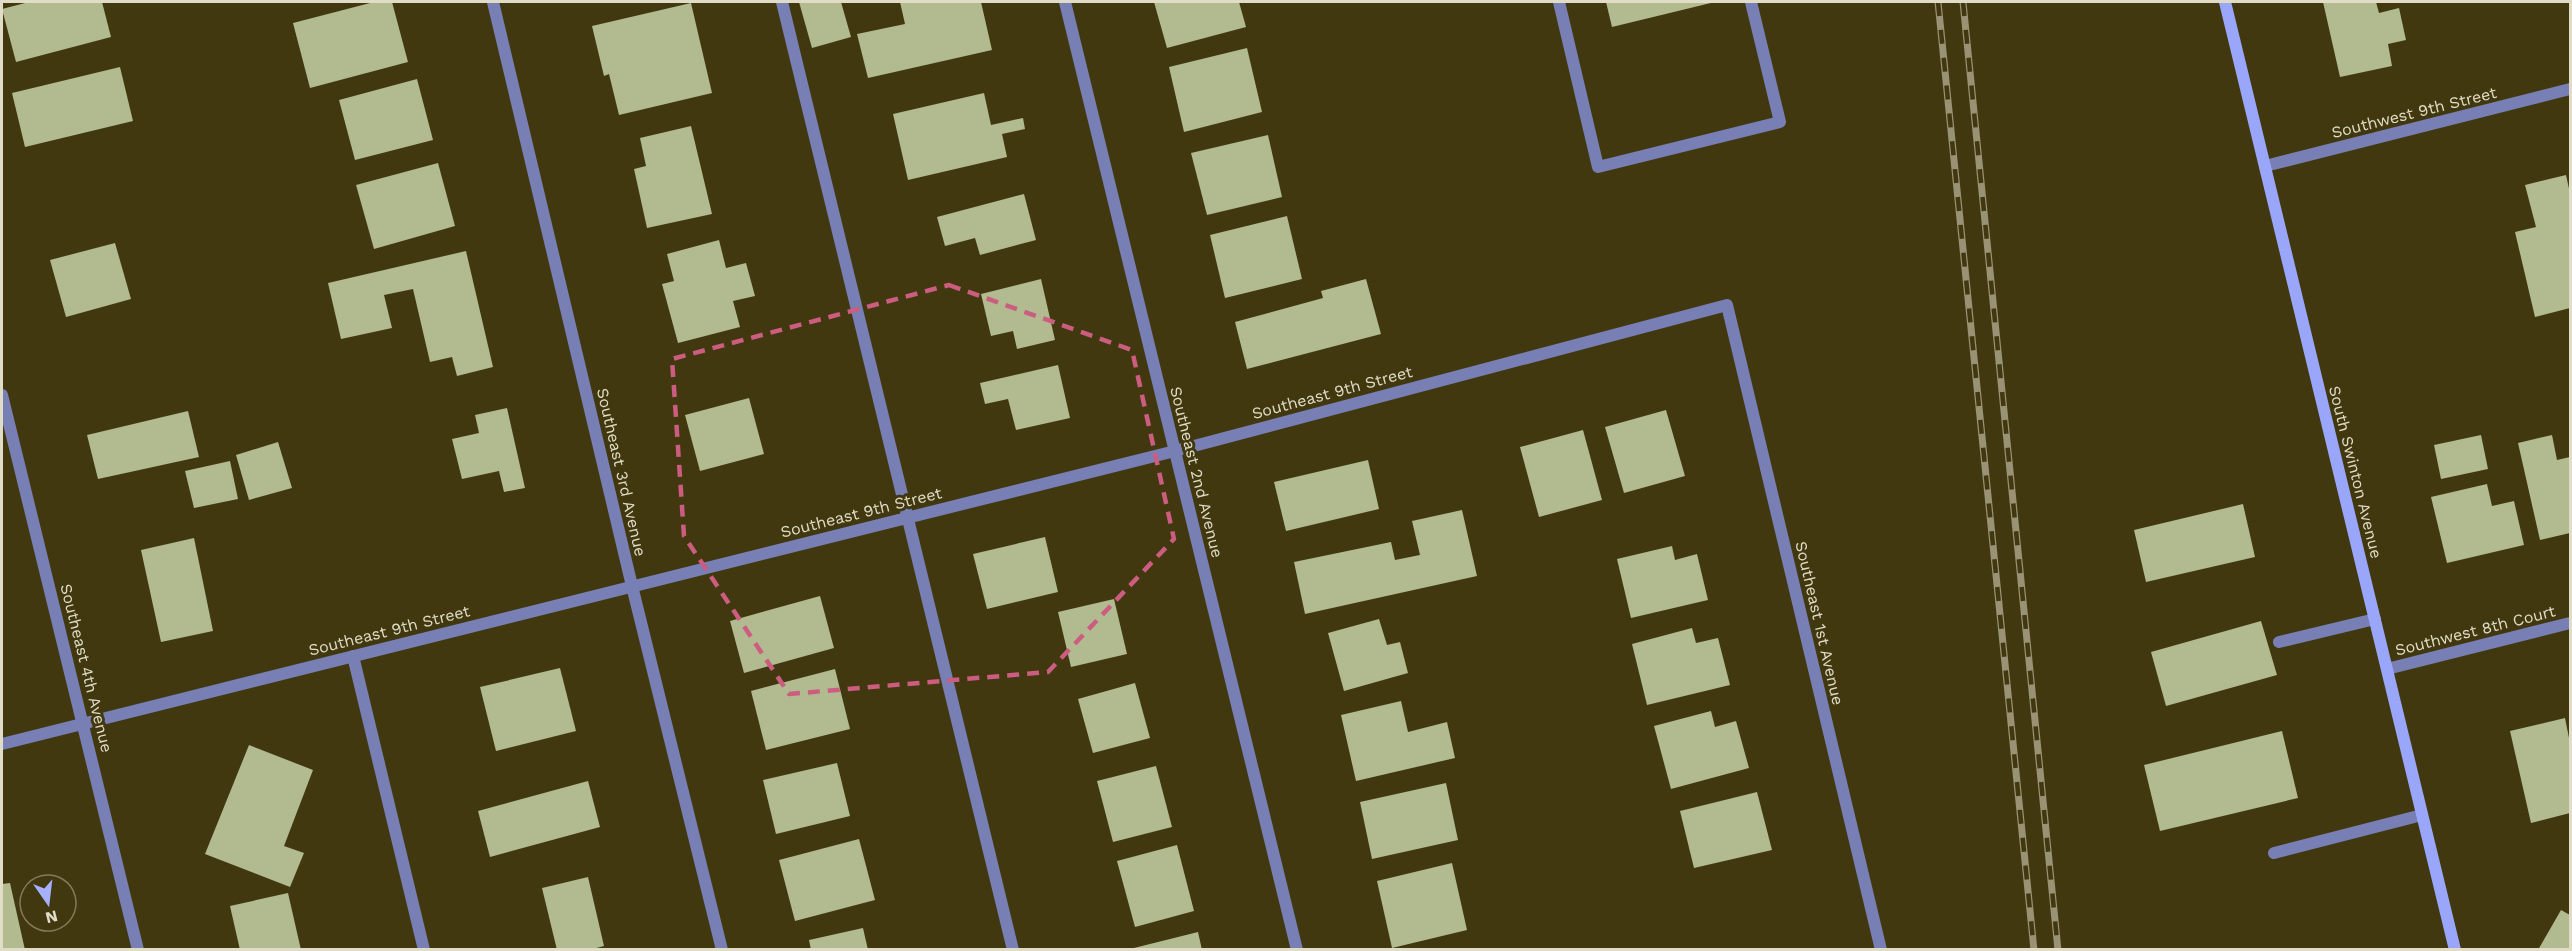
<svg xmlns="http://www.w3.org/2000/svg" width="2572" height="951" viewBox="0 0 2572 951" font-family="'Work Sans',sans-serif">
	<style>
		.building { fill: #b2ba90 }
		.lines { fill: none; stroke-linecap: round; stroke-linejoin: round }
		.lane { stroke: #777fb4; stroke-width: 12 }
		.street { stroke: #777fb4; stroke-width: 12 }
		.secondary { stroke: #9aa6fa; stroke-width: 12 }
		.rail-casing { stroke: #999274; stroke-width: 7 }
		.rail { stroke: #41380f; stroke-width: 4.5; stroke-dasharray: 14; stroke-linecap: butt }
		.marked { fill: none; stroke: #cc5d80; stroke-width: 4.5; stroke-dasharray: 12 8; stroke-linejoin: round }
		.labels { text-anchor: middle; stroke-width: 6; stroke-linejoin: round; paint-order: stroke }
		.street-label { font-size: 16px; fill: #e0dcc6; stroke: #41380f }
	</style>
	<rect width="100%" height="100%" fill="#41380f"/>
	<g class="building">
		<path d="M29,2h73l9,35 -95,25 -14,-53z"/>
		<path d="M374,2h18l16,60 -98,26 -17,-65z"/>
		<path d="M799,2h42l10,35 -39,11z"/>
		<path d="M900,2h81l11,48 -124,28 -11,-44 48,-10z"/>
		<path d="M1154,2h85l7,25 -79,21z"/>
		<path d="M1606,2h109l-103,25z"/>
		<path d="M2323,2h53l3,11 20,-5 7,32 -18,4 4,22 -52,11z"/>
		<path d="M691,3l21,90 -93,22 -10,-41 -5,2 -12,-50z"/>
		<path d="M1247,48l15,64 -78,20 -15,-65z"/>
		<path d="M120,67l13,54 -108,26 -13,-54z"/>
		<path d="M417,79l16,61 -78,20 -16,-60z"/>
		<path d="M984,93l7,32 32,-7 2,11 -23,5 5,23 -99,23 -15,-66z"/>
		<path d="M691,126l21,88 -65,14 -13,-59 12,-3 -6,-28z"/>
		<path d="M1268,135l14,62 -75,18 -16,-62z"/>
		<path d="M438,163l17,63 -81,23 -18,-64z"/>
		<path d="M2566,175l4,18v115l-35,9 -20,-85 21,-5 -11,-42z"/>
		<path d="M1024,194l12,46 -56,15 -5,-17 -30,8 -8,-29z"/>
		<path d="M1287,216l15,63 -77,19 -15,-63z"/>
		<path d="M719,240l7,28 20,-5 9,33 -22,5 7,26 -62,16 -16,-59 12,-3 -7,-27z"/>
		<path d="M115,243l16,56 -65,18 -16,-57z"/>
		<path d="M466,251l27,116 -36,9 -5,-19 -22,5 -17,-73 -29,6 8,33 -51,11 -13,-56z"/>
		<path d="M1041,279l14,61 -38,9 -4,-18 -22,5 -10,-42z"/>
		<path d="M1366,279l15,55 -134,35 -12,-47 88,-24 -2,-7z"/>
		<path d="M1058,365l12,53 -54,12 -8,-31 -23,5 -5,-21z"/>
		<path d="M749,398l15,56 -64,17 -15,-56z"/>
		<path d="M507,408l18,80 -21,4 -5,-21 -37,8 -10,-40 27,-6 -4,-18z"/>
		<path d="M1666,410l19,66 -61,17 -19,-66z"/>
		<path d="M188,411l11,46 -101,22 -11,-44z"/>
		<path d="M1583,430l19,70 -63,17 -19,-70z"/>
		<path d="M2481,435l7,34 -47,10 -7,-34z"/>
		<path d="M2552,435l5,25 13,-3v76l-30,7 -22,-97z"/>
		<path d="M278,442l14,46 -43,12 -13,-45z"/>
		<path d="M1368,460l11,49 -93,22 -12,-49z"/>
		<path d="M230,461l8,38 -44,9 -9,-37z"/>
		<path d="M2487,484l5,22 22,-5 10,44 -77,18 -16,-66z"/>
		<path d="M2243,504l12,53 -109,25 -12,-52z"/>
		<path d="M1462,510l15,66 -172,38 -11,-52 97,-20 4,18 25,-5 -8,-34z"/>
		<path d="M1045,537l13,55 -71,17 -14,-55z"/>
		<path d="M194,538l19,93 -52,11 -20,-92z"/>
		<path d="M1672,546l3,14 22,-6 11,46 -77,18 -14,-59z"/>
		<path d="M820,596l14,52 -90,25 -14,-52z"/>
		<path d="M1114,599l13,55 -56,13 -13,-55z"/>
		<path d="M1379,619l8,26 13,-3 8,31 -64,18 -16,-58z"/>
		<path d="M2261,621l16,54 -111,31 -15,-54z"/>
		<path d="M1692,628l4,15 22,-5 12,47 -83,20 -15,-61z"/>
		<path d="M560,668l16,63 -80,20 -16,-64z"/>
		<path d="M835,669l15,60 -84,21 -15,-59z"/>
		<path d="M1135,683l15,55 -57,15 -15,-54z"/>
		<path d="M1401,701l7,31 39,-10 8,36 -99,23 -15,-66z"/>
		<path d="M1711,711l4,16 21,-6 13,47 -78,21 -17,-63z"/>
		<path d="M2565,718l5,25v70l-39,10 -21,-92z"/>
		<path d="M2282,731l16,67 -138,33 -16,-66z"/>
		<path d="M249,745l64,25 -29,76 20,7 -14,34 -85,-33z"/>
		<path d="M837,763l13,53 -74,18 -13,-54z"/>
		<path d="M1156,766l16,61 -59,15 -16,-61z"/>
		<path d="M588,781l12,46 -110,30 -12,-46z"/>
		<path d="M1446,783l12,57 -86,19 -12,-57z"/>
		<path d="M1757,792l15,58 -78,18 -14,-57z"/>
		<path d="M859,839l16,61 -80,21 -16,-61z"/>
		<path d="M1177,845l17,66 -59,16 -18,-66z"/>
		<path d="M1452,863l15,67 -75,18 -15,-67z"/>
		<path d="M588,877l16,69 -15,4h-32l-15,-62z"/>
		<path d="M10,883l15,67h-23v-66z"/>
		<path d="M288,893l13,57h-61l-10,-44z"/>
		<path d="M2561,910l9,5v35h-32z"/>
		<path d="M863,928l5,22h-57l-2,-10z"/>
		<path d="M1198,932l4,18h-72v-1z"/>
	</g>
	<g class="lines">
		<g class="lane">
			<path d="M782,2l231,948"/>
			<path d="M1559,2l39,165 182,-45 -29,-120"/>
			<path d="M2279,642l96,-23"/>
			<path d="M353,656l71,294"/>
			<path d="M2274,853l148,-38"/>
		</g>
		<g class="street">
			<path d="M493,2l139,584 90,364"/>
			<path d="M1065,2l232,948"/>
			<path d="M2265,166l305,-77"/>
			<path d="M2,395l136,555"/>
			<path d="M2387,669l183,-46"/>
			<path d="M2,744l1173,-293 552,-146 154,645"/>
		</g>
		<path class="secondary" d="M2225,2l230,948"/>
		<g class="rail-casing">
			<g id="rail">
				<path d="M1938,2l96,948"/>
				<path d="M1963,2l95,948"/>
			</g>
		</g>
		<use href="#rail" class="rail"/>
	</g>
	<path class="marked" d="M949,285l183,65 42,189 -126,133 -259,22 -105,-158 -12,-177z"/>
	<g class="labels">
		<g class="street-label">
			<text transform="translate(2414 112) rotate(-14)" y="6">Southwest 9th Street</text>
			<text transform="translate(1332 392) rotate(-15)" y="6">Southeast 9th Street</text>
			<text transform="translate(622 472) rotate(77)" y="6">Southeast 3rd Avenue</text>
			<text transform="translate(1197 472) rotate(76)" y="6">Southeast 2nd Avenue</text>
			<text transform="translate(2356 472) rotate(76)" y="6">South Swinton Avenue</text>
			<text transform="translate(861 512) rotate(-14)" y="6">Southeast 9th Street</text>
			<text transform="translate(1820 623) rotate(77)" y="6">Southeast 1st Avenue</text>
			<text transform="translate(389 630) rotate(-14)" y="6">Southeast 9th Street</text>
			<text transform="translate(2475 630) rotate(-14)" y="6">Southwest 8th Court</text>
			<text transform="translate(87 668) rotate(76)" y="6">Southeast 4th Avenue</text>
		</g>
	</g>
	<rect width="2572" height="951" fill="none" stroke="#e0dcc6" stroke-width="6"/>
	<g transform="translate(48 903) rotate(166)"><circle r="28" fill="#41380f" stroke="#817a58" stroke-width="1.5"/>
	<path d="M0-4.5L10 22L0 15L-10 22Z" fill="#a5b1fc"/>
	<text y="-9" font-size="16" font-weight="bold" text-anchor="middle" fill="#e0dcc6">N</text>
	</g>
</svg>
